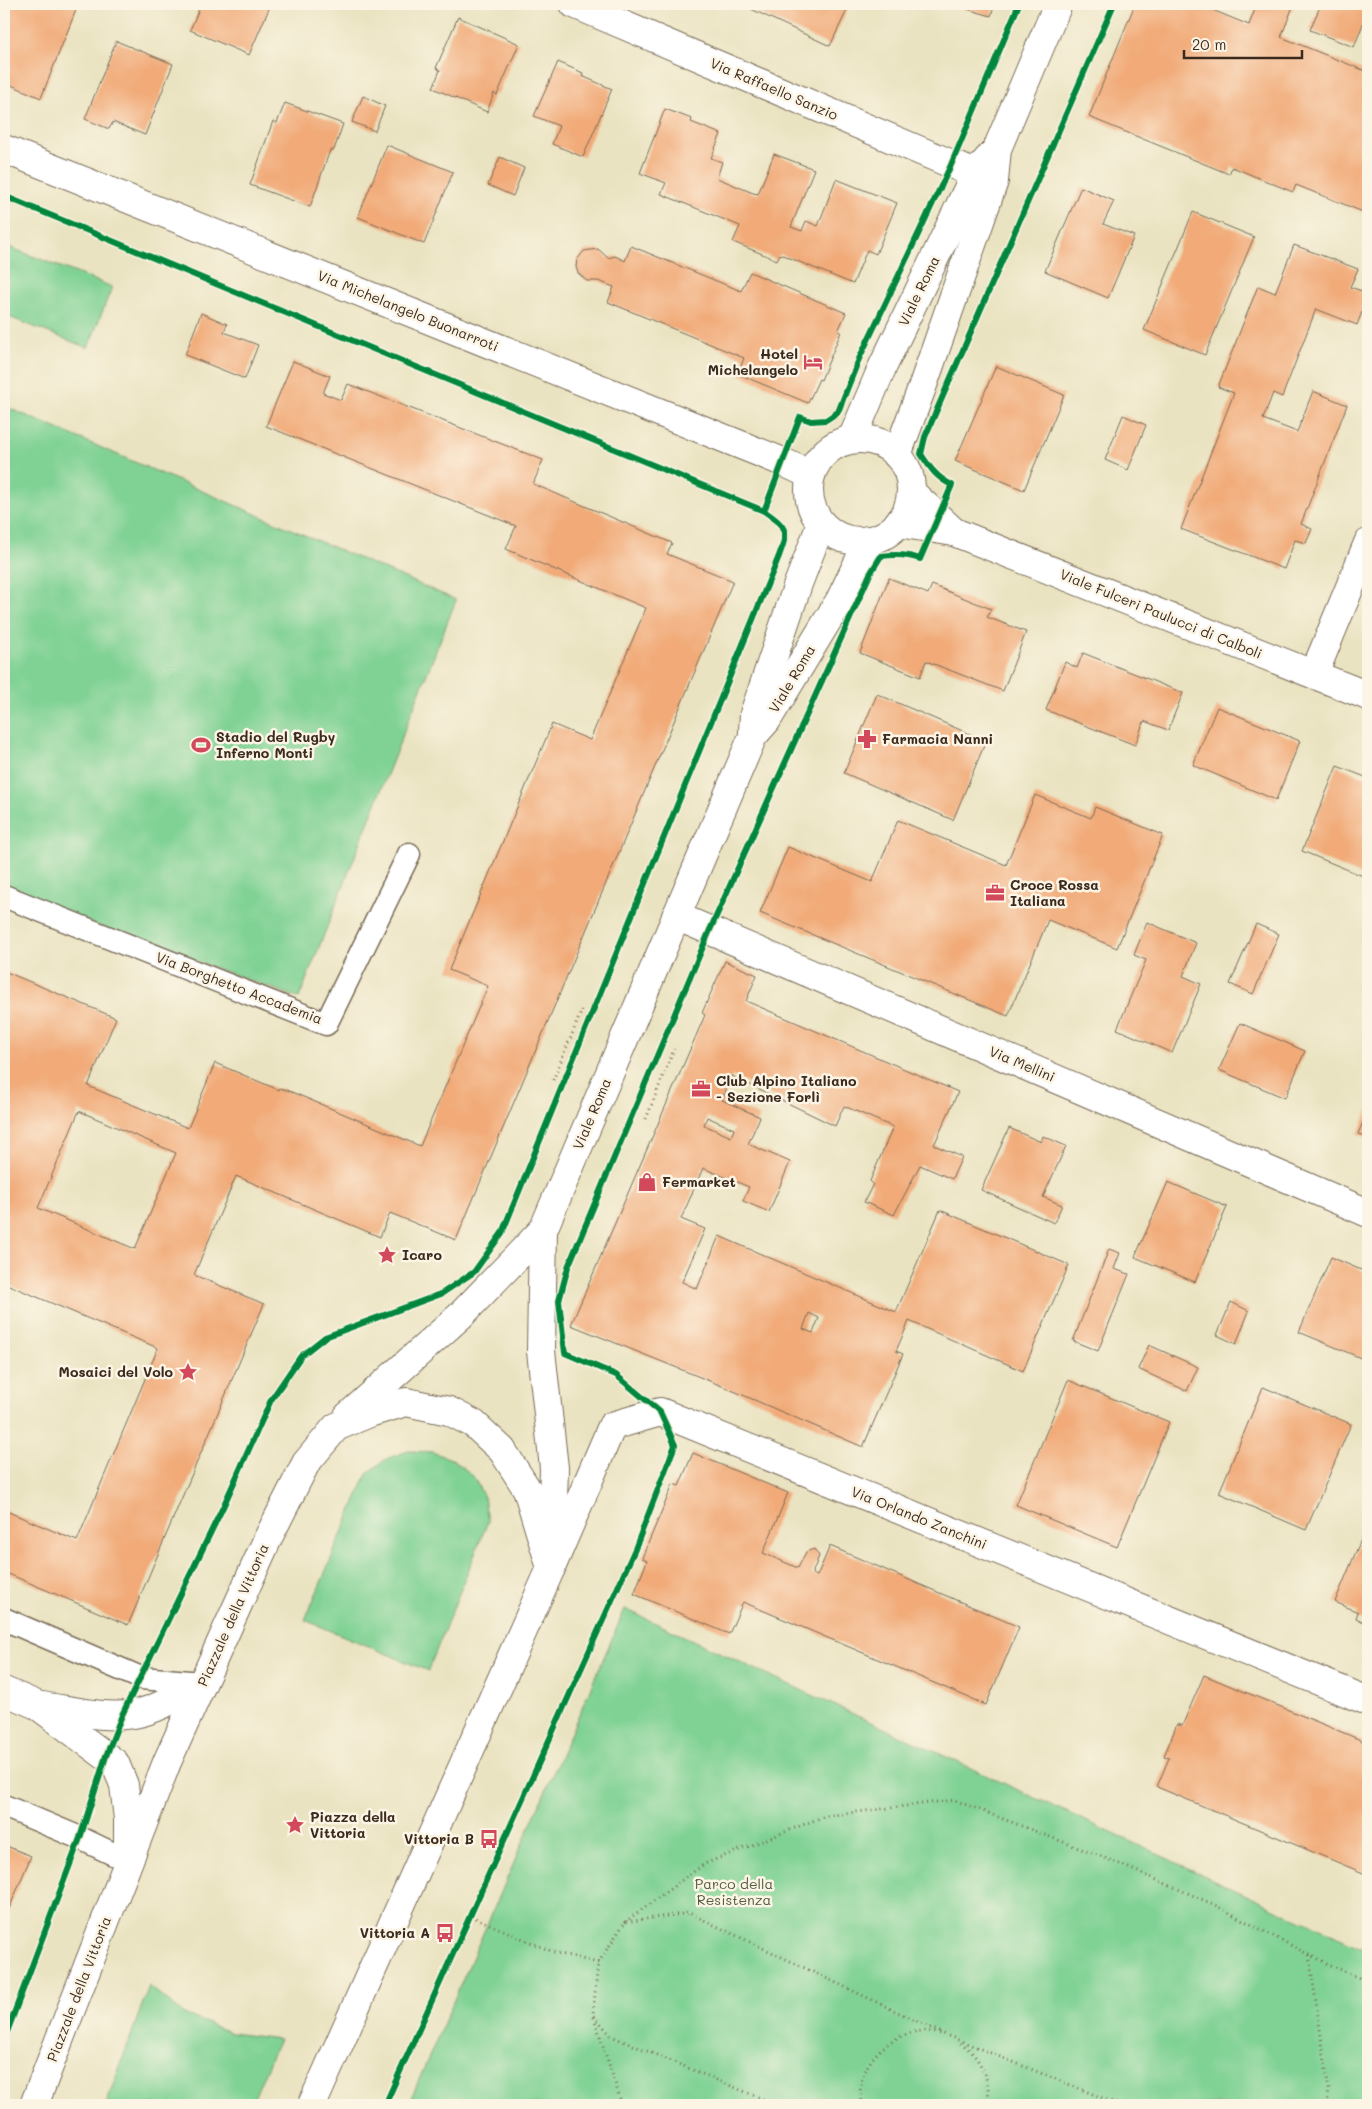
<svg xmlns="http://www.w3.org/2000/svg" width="1372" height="2109" viewBox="0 0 1372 2109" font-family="Mali,sans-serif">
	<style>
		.green { fill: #80d294; stroke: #5e7e59 }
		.building { fill: #f1aa78; fill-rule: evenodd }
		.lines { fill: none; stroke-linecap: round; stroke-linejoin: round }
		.lane-casing { stroke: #786b57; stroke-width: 25 }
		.street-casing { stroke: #786b57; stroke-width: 30 }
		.secondary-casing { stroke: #786b57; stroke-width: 30 }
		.path { stroke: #786b57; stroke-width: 3; stroke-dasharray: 1 4; stroke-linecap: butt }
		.lane { stroke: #fff; stroke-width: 22 }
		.street { stroke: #fff; stroke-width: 28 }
		.secondary { stroke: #fff; stroke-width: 28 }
		.cycleway-casing { stroke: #fcf5e5; stroke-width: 9 }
		.cycleway { stroke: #00873e; stroke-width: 6 }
		.labels { text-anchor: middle; stroke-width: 5; stroke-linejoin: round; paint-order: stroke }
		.street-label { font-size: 14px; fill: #3b2a1e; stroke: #fcf5e5 }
		.poi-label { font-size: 14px; font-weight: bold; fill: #3b2a1e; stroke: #fcf5e5; text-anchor: start }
		.park-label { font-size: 14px; fill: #505c41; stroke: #fcf5e5 }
	</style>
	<rect width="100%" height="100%" fill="#fcf5e5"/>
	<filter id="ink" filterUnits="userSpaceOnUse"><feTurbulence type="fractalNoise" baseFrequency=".02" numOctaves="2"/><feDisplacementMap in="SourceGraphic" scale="10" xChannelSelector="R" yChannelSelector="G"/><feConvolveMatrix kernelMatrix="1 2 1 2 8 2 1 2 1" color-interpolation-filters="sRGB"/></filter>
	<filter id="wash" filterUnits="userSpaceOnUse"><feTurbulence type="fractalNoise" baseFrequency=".0096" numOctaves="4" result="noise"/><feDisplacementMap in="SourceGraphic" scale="20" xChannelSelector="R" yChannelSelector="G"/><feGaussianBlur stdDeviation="1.12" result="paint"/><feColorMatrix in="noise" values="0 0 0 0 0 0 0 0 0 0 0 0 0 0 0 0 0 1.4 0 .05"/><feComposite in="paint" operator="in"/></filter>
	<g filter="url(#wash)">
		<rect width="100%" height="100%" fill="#eae3c1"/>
		<g class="green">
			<path d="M4,245l108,42 -24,61 -84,-33z"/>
			<path d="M4,406l452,194 -157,398 -248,-89 -47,-19z"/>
			<path d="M408,1451l24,1 22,8 19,16 11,21 4,24 -60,150 -123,-51 62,-146 19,-15z"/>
			<path d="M625,1609l743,342v154h-960z"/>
			<path d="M149,1986l35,28 47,19 48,6 -28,66h-145z"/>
		</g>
		<g id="blocks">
			<g class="building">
				<path d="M4,4l74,1 -37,93 -37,-16z"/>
				<path d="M201,4h70l-22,51 -59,-25z"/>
				<path d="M754,4h96l-20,42 -79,-37z"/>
				<path d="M957,4h38l-4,12 -34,-10z"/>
				<path d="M1135,4h77l-2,5 39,16 8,-21h37l-13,33 87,35v142l-72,-29 -3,7 -61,-25 -3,7 -140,-57z"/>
				<path d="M1321,4h47v7l-14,36 -44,-17z"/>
				<path d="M458,17l61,27 -22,51 -3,-2 -7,19 -54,-24 7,-18 -4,-2z"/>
				<path d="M116,41l57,23 -28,71 -32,-13 -4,7 -24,-10z"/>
				<path d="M558,62l25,11 -1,3 30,13 -29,68 -31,-13 7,-18 -25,-10z"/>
				<path d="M363,96l22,10 -10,25 -23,-9z"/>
				<path d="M285,103l58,21 -9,26h-4l-20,57 -60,-22 23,-64 4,2z"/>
				<path d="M665,109l27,10 -1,3 30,12 -10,24 11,4 -5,16 36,15 5,1 16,-40 40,15 -23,58 11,4 4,-10 12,5 18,-47 61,24 -21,51 -9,-4 -14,34 -73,-30 -3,6 -44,-18 7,-16 -79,-32 5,-11 -26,-10z"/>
				<path d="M387,145l66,27 -29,72 -66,-27z"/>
				<path d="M500,157l24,11 -11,28 -25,-11z"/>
				<path d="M1081,187l33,14 -11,23 31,12 -26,62 -63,-27z"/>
				<path d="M1193,212l61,25 -49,118 -61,-25z"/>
				<path d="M1294,245l64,24 -8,18 18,6v3l-11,29 -41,-16 -34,88 -9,-4 -10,26 34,13 16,-41 34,14 -46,119 11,5 -6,14 -11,-3 -11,29 -103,-40 53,-136 -16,-6 40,-101 17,7z"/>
				<path d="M631,246l110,45 9,-19 96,41 -8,18 3,1 -20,48 -2,-1 -11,24 -70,-29 6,-16 -136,-56 6,-15 -16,-6h-11l-9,-8 -2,-6 1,-7 7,-9 14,-2 10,9 7,-2 10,5z"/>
				<path d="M201,313l26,11 -3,8 34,13 -13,34 -60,-24z"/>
				<path d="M293,361l37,15 -7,17 18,7 7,-16 195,76 -10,24 139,59 -5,11 66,27 -277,659 -66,-27 -10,24 -144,-61 -42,99 70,29 -136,321 -124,-53v-62l73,31 81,-193 -154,-65v-312l112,47 -28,68 100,42 27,-65 64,27 1,-2 14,5 126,53 68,-160 -39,-16 103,-246 38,16 56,-132 -140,-59 10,-23 -250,-100zM79,1111l97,42 -41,96 -97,-41z"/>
				<path d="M996,366l68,29 -40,95 -69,-29z"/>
				<path d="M1123,415l23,10 -18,45 -23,-10z"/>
				<path d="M889,578l39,16 4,-9 59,24 -4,8 39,15 -23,59 -77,-30 -6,16 -60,-24z"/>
				<path d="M1083,653l100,40 -15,37 -24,-9 -9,24 -89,-35 19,-48 12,6z"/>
				<path d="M877,694l109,47 -33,79 -109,-47z"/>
				<path d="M1217,707l83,34 -24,59 -83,-35z"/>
				<path d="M1337,766l31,12v85l-5,13 -61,-25z"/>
				<path d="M1035,795l56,23 4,-11 68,28 -46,113 -69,-28 -40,96 -248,-103 28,-66 84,35 26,-62 108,45z"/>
				<path d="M1147,922l49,21 -13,33 18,8 -29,69 -55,-24 29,-69 -12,-5z"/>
				<path d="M1256,924l23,10 -26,60 -23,-10z"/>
				<path d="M725,961l32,14 -11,26 212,91 -24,53 28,12 -10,22 -32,-14 -26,50 -30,-13 9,-18 -3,-3 23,-54 -49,-21 -9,20 -103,-50 -10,24 38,17 -12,27 42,18 -21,50 -26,-11 6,-14 -46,-19 -22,51 24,10 -23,53 15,7 22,-53 177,76 44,-102 129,55 -46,106 -114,-50 -13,30 7,3 -40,93 -141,-61 -151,-61 134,-310 -3,-2zM707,1117l27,12 -3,8 -27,-12zM809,1313l10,5 -6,15 -10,-4z"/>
				<path d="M1240,1023l65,28 -20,47 -66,-28z"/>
				<path d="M1368,1110v28l-10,-4z"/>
				<path d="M1009,1128l32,14 2,-6 23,10 -23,51 19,8 -8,18 -73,-33z"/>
				<path d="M1168,1182l59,25 -32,75 -60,-25z"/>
				<path d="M1109,1249l11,4 -6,16 15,5 -31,77 -25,-10z"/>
				<path d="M1331,1257l37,16v88l-69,-29z"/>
				<path d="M1231,1302l18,9 -13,33 -19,-9z"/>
				<path d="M1149,1345l49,22 -11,24 -49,-22z"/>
				<path d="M1068,1380l101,42 -52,125 -101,-42z"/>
				<path d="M1263,1387l88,37 -45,106 -87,-37z"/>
				<path d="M693,1453l95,40 -25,60 35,15 8,-16 8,-3 5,7 -7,18 5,2 13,-30 189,81 -33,78 -243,-103 -14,32 -95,-40 13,-33 -5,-3 31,-74 6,2z"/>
				<path d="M1365,1530l3,1v93l-12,-6 2,-6 -23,-10z"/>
				<path d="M1204,1675l164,68v132l-211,-88 12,-29 -5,-2 13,-32 5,2z"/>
				<path d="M4,1845l27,11 -27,65z"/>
			</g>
		</g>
	</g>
	<g filter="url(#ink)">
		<use href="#blocks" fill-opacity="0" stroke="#786b57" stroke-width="1"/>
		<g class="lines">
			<g class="lane-casing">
				<g id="lane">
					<path d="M4,896l322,128 83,-170"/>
					<path d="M4,1619l137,59 61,5"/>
					<path d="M4,1806l76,32 48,23"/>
				</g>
			</g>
			<g class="street-casing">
				<g id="street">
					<path d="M574,4l401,170"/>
					<path d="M4,149l779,313 28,13"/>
					<path d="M911,492l43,40"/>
					<path d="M898,523l56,9 414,164"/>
					<path d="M1314,674l54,-131"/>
					<path d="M676,916l692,297"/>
					<path d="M551,1568l61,-142 48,-14 708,289"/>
					<path d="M4,1691l33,14 78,58 9,22 4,34v42"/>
					<path d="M41,1706c30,4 64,13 93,8 24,-4 47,-20 68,-31"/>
				</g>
			</g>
			<g class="secondary-casing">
				<g id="secondary">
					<path d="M852,439l30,-71 93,-194 22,-25 61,-145"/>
					<circle cx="860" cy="490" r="51"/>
					<path d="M897,455l26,-70 71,-204 3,-32"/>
					<path d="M753,731l1,-17 44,-130 23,-60"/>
					<path d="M348,1416l112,-100 83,-86 210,-494 14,-16 73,-120 29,-60"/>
					<path d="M34,2105l133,-343 101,-224 38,-75 30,-36 36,-15 34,-10 43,9 25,13 28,26 25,39 24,79"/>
					<path d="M312,2105l239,-537 3,-100 -13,-117 2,-121"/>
				</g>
			</g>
			<g class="path">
				<path d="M553,1080l29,-70"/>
				<path d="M646,1119l28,-70"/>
				<path d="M471,1916l82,36 45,11"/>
				<path d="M625,1922l79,-58 121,-48 129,-16 161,62 98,42 96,51 59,27"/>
				<path d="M1309,1955l20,135 -2,15"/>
				<path d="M594,2017l28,88"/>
				<path d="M960,2043c19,10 33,41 27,62"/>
				<path d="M777,2105l-166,-69 -18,-22 5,-51 27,-41 64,-9 257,122 174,70"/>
				<path d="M862,2105c-10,-37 27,-74 63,-74 5,0 11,2 16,3"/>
			</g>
			<use href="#lane" class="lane"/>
			<use href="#street" class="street"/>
			<use href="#secondary" class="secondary"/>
			<g class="cycleway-casing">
				<g id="cycleway">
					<path d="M4,196l760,315"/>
					<path d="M4,2040l76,-202 26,-82 16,-41 101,-208 48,-107 30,-44 24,-19 116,-43 33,-22 28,-39 277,-677c10,-26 8,-29 -15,-45l36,-94 11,4 15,-1 12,-8 21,-53 92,-194 68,-161"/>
					<path d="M385,2105l250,-556 40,-104 -15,-33 -44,-37 -51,-22 -6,-52 9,-34 142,-337 160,-356 11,-18c14,-2 26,-2 39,3l32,-74c-15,-7 -22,-17 -31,-31l4,-17 189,-433"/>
				</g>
			</g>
			<use href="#cycleway" class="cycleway"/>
		</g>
	</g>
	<defs>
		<g id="hotel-bare" transform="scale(1.5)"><path d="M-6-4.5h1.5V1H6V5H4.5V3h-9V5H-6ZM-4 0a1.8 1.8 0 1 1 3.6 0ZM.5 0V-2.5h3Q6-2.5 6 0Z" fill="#d1495b" stroke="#fcf5e5" stroke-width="2.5" paint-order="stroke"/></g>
		<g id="pharmacy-bare" transform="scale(1.5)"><path d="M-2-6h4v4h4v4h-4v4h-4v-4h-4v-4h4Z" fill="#d1495b" stroke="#fcf5e5" stroke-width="2.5" paint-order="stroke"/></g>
		<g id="stadium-bare" transform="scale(1.5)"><path d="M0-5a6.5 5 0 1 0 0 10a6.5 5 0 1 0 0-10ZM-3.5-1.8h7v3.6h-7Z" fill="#d1495b" stroke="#fcf5e5" stroke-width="2.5" paint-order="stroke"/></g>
		<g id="office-bare" transform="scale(1.5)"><path d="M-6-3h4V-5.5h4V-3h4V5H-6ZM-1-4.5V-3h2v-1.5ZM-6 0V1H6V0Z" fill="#d1495b" stroke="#fcf5e5" stroke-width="2.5" paint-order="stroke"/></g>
		<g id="shop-bare" transform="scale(1.5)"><path d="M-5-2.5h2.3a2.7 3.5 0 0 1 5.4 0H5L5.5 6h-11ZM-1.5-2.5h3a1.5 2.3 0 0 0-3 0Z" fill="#d1495b" stroke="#fcf5e5" stroke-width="2.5" paint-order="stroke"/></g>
		<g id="sight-bare" transform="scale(1.5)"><path d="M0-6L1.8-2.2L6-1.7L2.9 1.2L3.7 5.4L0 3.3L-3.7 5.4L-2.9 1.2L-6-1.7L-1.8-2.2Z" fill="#d1495b" stroke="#fcf5e5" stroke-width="2.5" paint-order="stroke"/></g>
		<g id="bus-bare" transform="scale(1.5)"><path d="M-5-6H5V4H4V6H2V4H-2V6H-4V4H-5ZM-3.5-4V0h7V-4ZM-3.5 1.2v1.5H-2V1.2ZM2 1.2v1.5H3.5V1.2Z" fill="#d1495b" stroke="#fcf5e5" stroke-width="2.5" paint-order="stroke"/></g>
	</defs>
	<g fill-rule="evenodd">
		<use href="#hotel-bare" x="813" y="362"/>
		<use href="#pharmacy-bare" x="867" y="739"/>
		<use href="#stadium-bare" x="201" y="745"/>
		<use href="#office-bare" x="995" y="893"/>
		<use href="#office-bare" x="701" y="1089"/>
		<use href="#shop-bare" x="647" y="1182"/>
		<use href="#sight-bare" x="387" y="1255"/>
		<use href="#sight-bare" x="188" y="1372"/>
		<use href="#sight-bare" x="295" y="1825"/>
		<use href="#bus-bare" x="489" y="1839"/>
		<use href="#bus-bare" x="445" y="1933"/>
	</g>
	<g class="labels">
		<g class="street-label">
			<text transform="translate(774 89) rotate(23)" y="5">Via Raffaello Sanzio</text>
			<text transform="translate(919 291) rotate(-64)" y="5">Viale Roma</text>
			<text transform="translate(408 311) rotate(22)" y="5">Via Michelangelo Buonarroti</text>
			<text transform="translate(1161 614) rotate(22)" y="5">Viale Fulceri Paulucci di Calboli</text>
			<text transform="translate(792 679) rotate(-59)" y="5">Viale Roma</text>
			<text transform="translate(239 988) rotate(21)" y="5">Via Borghetto Accademia</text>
			<text transform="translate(1022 1064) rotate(23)" y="5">Via Mellini</text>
			<text transform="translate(592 1114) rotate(-67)" y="5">Viale Roma</text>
			<text transform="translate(919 1518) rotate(22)" y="5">Via Orlando Zanchini</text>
			<text transform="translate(233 1615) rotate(-66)" y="5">Piazzale della Vittoria</text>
			<text transform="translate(79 1989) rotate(-69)" y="5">Piazzale della Vittoria</text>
		</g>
		<g class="poi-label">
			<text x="798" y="359" text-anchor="end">Hotel<tspan x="798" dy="16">Michelangelo</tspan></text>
			<text x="216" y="742">Stadio del Rugby<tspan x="216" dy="16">Inferno Monti</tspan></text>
			<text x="882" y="744">Farmacia Nanni</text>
			<text x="1010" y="890">Croce Rossa<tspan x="1010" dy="16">Italiana</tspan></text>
			<text x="716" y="1086">Club Alpino Italiano<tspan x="716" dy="16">- Sezione Forlì</tspan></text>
			<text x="662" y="1187">Fermarket</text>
			<text x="402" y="1260">Icaro</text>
			<text x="173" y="1377" text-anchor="end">Mosaici del Volo</text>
			<text x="310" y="1822">Piazza della<tspan x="310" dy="16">Vittoria</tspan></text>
			<text x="474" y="1844" text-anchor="end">Vittoria B</text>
			<text x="430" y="1938" text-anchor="end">Vittoria A</text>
		</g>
		<g class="park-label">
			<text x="734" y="1889">Parco della<tspan x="734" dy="16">Resistenza</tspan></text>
		</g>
	</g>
	<rect width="1372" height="2109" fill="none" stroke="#fcf5e5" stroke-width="20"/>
	<path d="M1184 50v8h118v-8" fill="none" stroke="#3b2a1e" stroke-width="2.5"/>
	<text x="1192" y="50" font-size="15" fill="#3b2a1e" stroke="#fcf5e5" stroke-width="4" paint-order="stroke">20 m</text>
</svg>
